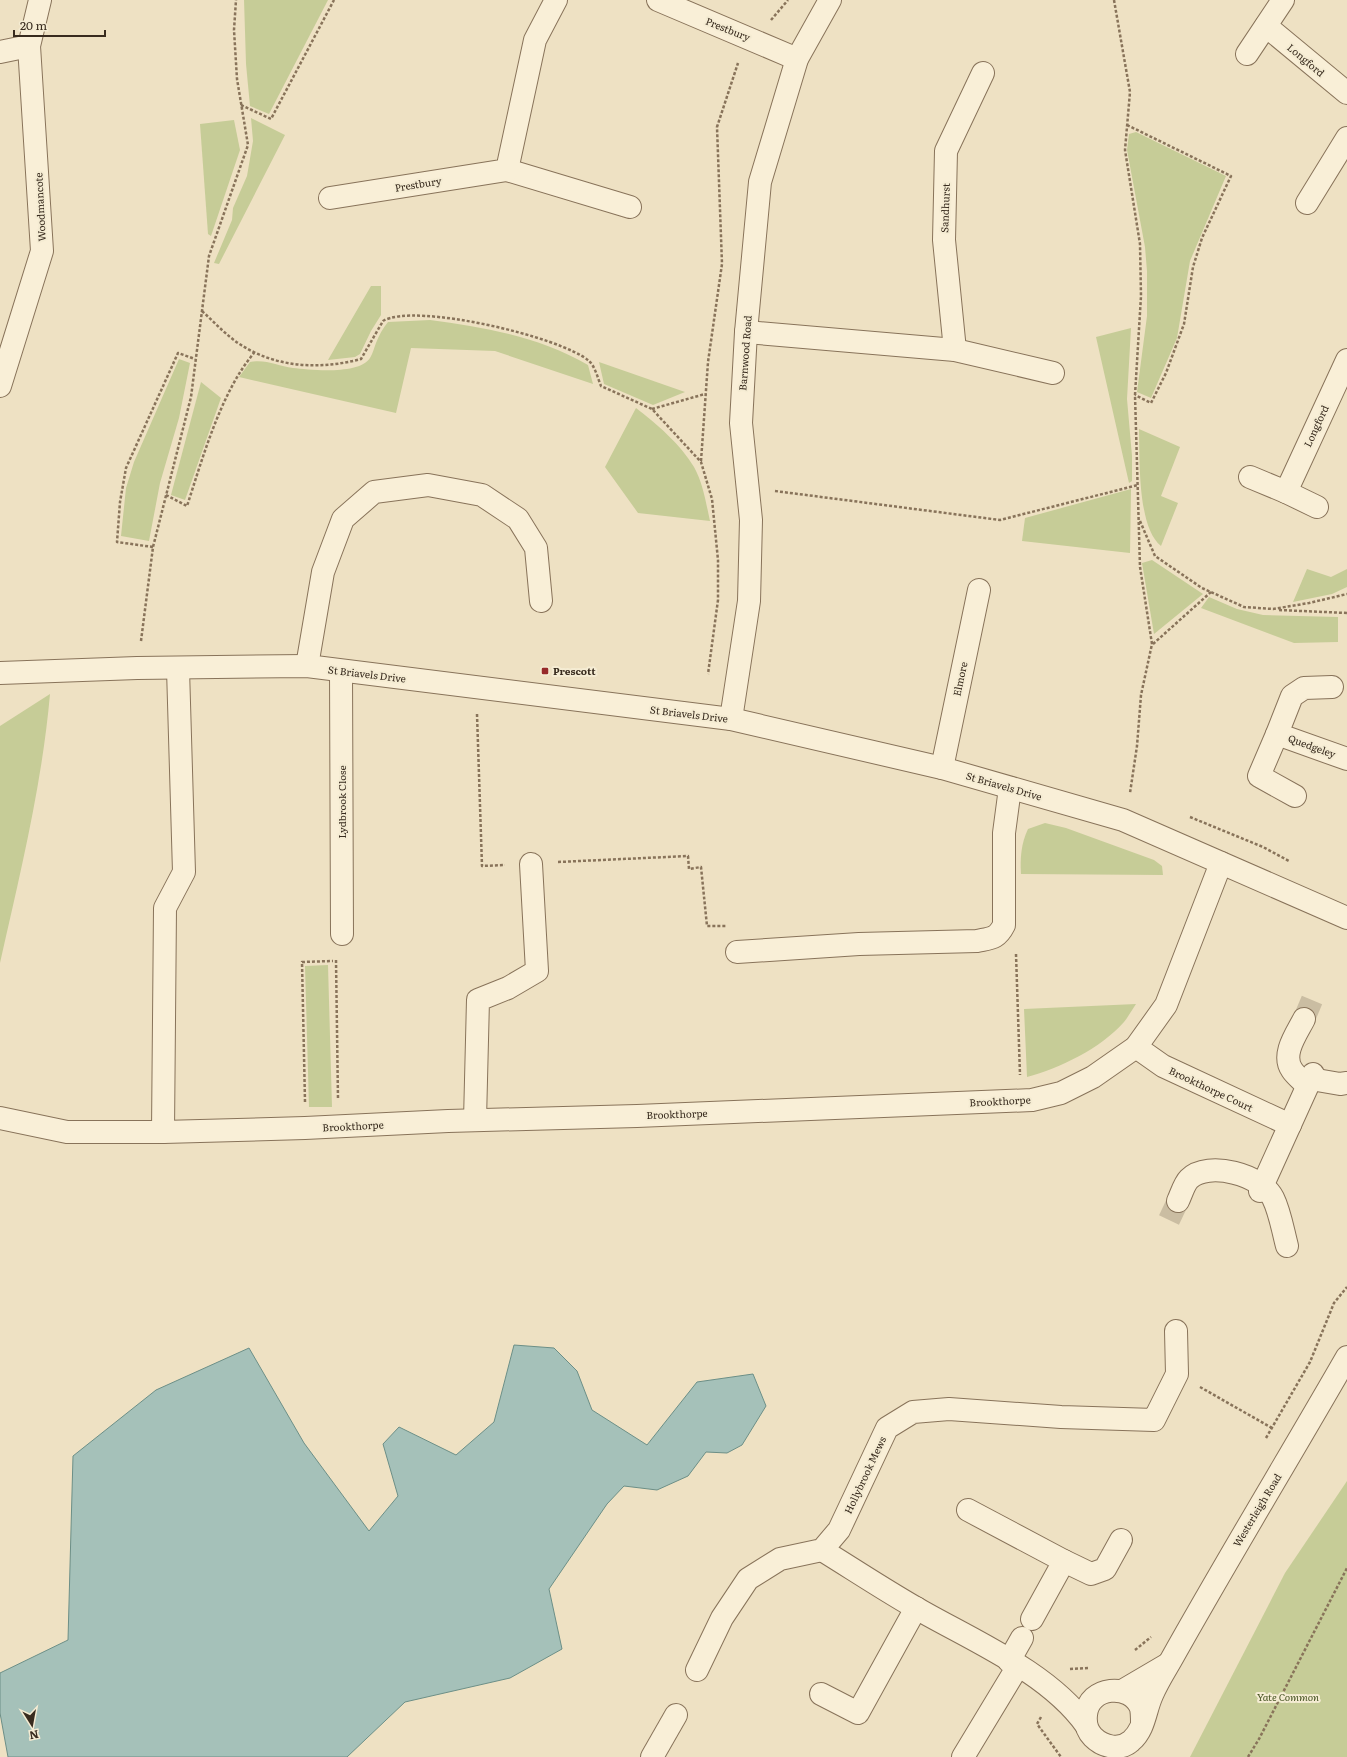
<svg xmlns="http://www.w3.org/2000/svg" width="1347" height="1757" viewBox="0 0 1347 1757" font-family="Literata,serif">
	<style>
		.green { fill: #c6cc97 }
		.water { fill: #a5c1b9; stroke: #6c8f87 }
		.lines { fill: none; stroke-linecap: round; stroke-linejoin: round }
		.minor-tunnel { stroke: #cabda2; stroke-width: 22; stroke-dasharray: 22 11; stroke-linecap: butt }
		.minor-casing { stroke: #88735a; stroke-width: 24 }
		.path { stroke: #88735a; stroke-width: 2.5; stroke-dasharray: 3 2; stroke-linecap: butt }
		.minor { stroke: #f9efd7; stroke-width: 22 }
		.poi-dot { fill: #972a2a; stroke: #f5ecd3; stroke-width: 1.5 }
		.labels { text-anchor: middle; stroke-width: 4; stroke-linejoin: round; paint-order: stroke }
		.street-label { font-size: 10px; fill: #382b1e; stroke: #f5ecd3 }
		.poi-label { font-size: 10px; font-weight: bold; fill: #382b1e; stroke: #f5ecd3; text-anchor: start }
		.park-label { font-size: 10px; font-style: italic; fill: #485525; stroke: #f5ecd3 }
	</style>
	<rect width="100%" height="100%" fill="#eee1c3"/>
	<g class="green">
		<path d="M244,0h84l-59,114 -19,-8 -4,-42z"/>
		<path d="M251,118l34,17 -66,129 -5,-1 18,-43 1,-12 14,-32 6,-35z"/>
		<path d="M234,120l6,30 -29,86 -3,-2 -8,-110z"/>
		<path d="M1136,132l90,44 -36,85 -13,77 -26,60 -14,-6 10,-76v-45l-2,-24 -18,-97 2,-16z"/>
		<path d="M371,286h10v29l-10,16 -11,23 -5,3 -27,3z"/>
		<path d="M430,320c54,7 110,17 158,45l5,19 -98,-33 -84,-3 -15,65 -157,-36 11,-15c16,-3 28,4 43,6 18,2 66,7 77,-10 3,-5 4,-10 6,-15 3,-8 7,-15 12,-21z"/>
		<path d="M1131,328l-4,71 5,57v25l-3,2 -33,-146z"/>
		<path d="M179,359l11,4 -11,55 -19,65 -11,58 -28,-5 5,-48 8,-26z"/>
		<path d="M599,362l86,30 -32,13 -49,-21z"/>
		<path d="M201,382l20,16 -36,102 -14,-5z"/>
		<path d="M636,408c20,15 45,37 58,59 9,16 12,36 16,54l-72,-8 -33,-46z"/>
		<path d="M1139,429l41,18 -19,49 17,7 -17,43c-24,-19 -21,-88 -22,-117z"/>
		<path d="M1131,489l-1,64 -108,-12 3,-23z"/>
		<path d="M1152,560l51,34 -49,40 -12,-71z"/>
		<path d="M1307,569l24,8 16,-8v18l-15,7 -39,8z"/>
		<path d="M1209,597l28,12 26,6 75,2v25l-44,1 -93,-35z"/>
		<path d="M50,694c-8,91 -30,180 -50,269v-237z"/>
		<path d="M1045,823l21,5 88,32 8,6 1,9 -142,-1c-1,-16 0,-30 7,-45z"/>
		<path d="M328,965l4,142h-23l-4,-141z"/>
		<path d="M1136,1004c-4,6 -8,13 -12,18 -24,27 -64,46 -97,55l-3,-68z"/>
		<path d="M1347,1481v276h-157l95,-184z"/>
	</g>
	<path class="water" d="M514,1345l40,3 23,23 15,39 55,35 50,-63 56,-8 13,32 -24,39 -15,8 -21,-1 -18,24 -31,14 -33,-4 -17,18 -58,85 13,60 -52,29 -105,24 -58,55h-339l-8,-44v-40l68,-33 5,-184 83,-66 93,-42 55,95 65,88 29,-35 -15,-52 16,-17 57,28 38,-33z"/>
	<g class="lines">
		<g class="minor-tunnel">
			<path d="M1304,1019l8,-19"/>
			<path d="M1169,1220l9,-19"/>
		</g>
		<g class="minor-casing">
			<g id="minor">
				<path d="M658,0l139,59"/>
				<path d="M1266,26l81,67"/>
				<path d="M0,52l29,-6"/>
				<path d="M1247,54l36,-54"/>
				<path d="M507,170l123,37"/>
				<path d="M330,198l177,-28 28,-130 21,-40"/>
				<path d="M1307,203l40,-65"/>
				<path d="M746,332l209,18 98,23"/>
				<path d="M955,350l-11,-110 2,-89 37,-78"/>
				<path d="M0,386l42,-135 -13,-205 11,-46"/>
				<path d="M1250,477l36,15 61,-132"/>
				<path d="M1286,492l31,15"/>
				<path d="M307,666l16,-94 20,-53 31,-27 54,-7 54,10 36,24 18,29 5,53"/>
				<path d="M341,671l1,263"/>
				<path d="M0,673l137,-5 170,-2 424,53 211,49 181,52 224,98"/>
				<path d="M1332,687l-28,1 -12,8 -15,38 70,25"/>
				<path d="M731,719l18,-118 2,-81 -10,-97 5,-91 14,-150 37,-123 33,-59"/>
				<path d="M1277,734l-18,42 36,20"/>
				<path d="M942,768l37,-178"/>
				<path d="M737,952l122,-8 118,-3c14,-3 20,-2 27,-16v-92l6,-45"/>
				<path d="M1304,1019c-7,14 -23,35 -12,51 4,6 11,11 15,16"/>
				<path d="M1136,1047l27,19 127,59"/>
				<path d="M1311,1079l29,5 7,-1"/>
				<path d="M0,1118l67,14h96l142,-4 143,-7 189,-5 395,-16 29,-7 32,-16 43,-30 30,-42 55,-142"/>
				<path d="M475,1120l3,-120 30,-12 29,-17 -6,-107"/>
				<path d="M163,1132l2,-224 19,-36 -6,-203"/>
				<path d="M1260,1191l53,-117"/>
				<path d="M1178,1201c3,-6 6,-17 11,-22 19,-19 73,-4 84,19 7,14 10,33 14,48"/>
				<path d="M968,1510l96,51 -32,58"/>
				<path d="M822,1550c34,21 67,43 101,62 53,30 127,62 163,113"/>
				<path d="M1064,1561l27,13 14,-5 16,-29"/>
				<path d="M1009,1661l13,-23"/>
				<path d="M697,1670l25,-52 26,-39 32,-20 42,-9 17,-20 48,-102 26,-16 36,-3 112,8 93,3 23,-46 -1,-43"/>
				<path d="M1122,1691l46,-27"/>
				<path d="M821,1694l37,19 58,-105"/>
				<path d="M1142,1723c0,-4 0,-10 -1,-15 -10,-26 -53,-22 -55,7 -1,9 1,16 7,22 10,10 27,14 38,4 14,-12 14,-31 21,-46 5,-12 12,-23 19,-35 57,-102 118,-202 176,-303"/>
				<path d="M652,1757l24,-42"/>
				<path d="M963,1757l55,-91"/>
			</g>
		</g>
		<g class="path">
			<path d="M1114,0l16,92 -5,58 15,94 1,52 -6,99 5,172 12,77 -11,51 -4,51 -7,47"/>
			<path d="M771,20l17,-20"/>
			<path d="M241,105l30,14 63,-119"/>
			<path d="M1127,125l104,51 -29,62 -9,29 -9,57 -18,49 -15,30 -16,-8"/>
			<path d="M202,311c12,11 23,23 36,32 37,25 82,27 123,16l22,-38c31,-19 179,16 206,40 6,5 9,18 12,25l51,23 49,53 11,37 6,61v40l-10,74"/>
			<path d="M652,409l53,-15"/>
			<path d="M701,461l7,-99 14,-98 -5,-137 21,-64"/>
			<path d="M775,491l225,29 138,-35"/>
			<path d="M166,495l21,11c16,-49 34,-114 67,-153"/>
			<path d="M1140,521l15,35 47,32 42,19 29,2 36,-6 38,-9"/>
			<path d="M153,547l-36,-5 3,-40 6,-34 52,-115 17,6"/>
			<path d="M1279,610l68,3"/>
			<path d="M141,641l12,-94 38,-150 18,-141 39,-111 -11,-66 -3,-49 2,-30"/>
			<path d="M1153,644l58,-52"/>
			<path d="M477,714l5,152 23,-1"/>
			<path d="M1190,817l73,30 26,14"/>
			<path d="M558,862l130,-6 1,13 12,-2 6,59h20"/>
			<path d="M1016,954l4,121"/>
			<path d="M336,960l2,139"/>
			<path d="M305,1102l-3,-140 31,-1"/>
			<path d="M1200,1387l72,41"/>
			<path d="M1266,1438l44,-76 24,-59 13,-16"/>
			<path d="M1135,1650l16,-13"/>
			<path d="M1070,1669l19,-1"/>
			<path d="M1041,1717l-4,7 24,33"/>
			<path d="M1248,1757l11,-18 88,-171"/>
		</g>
		<use href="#minor" class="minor"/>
	</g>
	<rect class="poi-dot" x="541" y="667" width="8" height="8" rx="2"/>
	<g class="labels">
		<g class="street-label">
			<text transform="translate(728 29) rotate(22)" y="4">Prestbury</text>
			<text transform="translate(1306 60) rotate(40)" y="4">Longford</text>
			<text transform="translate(418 184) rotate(-9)" y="4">Prestbury</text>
			<text transform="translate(40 207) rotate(-93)" y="4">Woodmancote</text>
			<text transform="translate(945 208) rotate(-88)" y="4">Sandhurst</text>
			<text transform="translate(745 353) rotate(-86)" y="4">Barnwood Road</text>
			<text transform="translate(1316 426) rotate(-65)" y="4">Longford</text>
			<text transform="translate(367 674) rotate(7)" y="4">St Briavels Drive</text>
			<text transform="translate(960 679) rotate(-78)" y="4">Elmore</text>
			<text transform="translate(689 714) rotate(7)" y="4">St Briavels Drive</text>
			<text transform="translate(1312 746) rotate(20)" y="4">Quedgeley</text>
			<text transform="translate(1004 786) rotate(16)" y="4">St Briavels Drive</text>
			<text transform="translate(342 802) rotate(-90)" y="4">Lydbrook Close</text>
			<text transform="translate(1211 1089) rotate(25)" y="4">Brookthorpe Court</text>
			<text transform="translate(1000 1101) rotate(-3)" y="4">Brookthorpe</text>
			<text transform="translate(677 1114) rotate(-2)" y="4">Brookthorpe</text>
			<text transform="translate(353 1126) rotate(-3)" y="4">Brookthorpe</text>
			<text transform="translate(865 1475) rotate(-65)" y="4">Hollybrook Mews</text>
			<text transform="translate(1257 1510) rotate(-59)" y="4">Westerleigh Road</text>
		</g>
		<g class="poi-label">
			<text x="553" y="675">Prescott</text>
		</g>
		<g class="park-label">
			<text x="1288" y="1701">Yate Common</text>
		</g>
	</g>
	<g transform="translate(32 1725) rotate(169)" stroke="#f5ecd3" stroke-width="3" paint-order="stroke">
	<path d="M0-3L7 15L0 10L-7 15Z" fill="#382b1e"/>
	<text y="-6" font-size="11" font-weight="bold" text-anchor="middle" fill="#382b1e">N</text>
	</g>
	<path d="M14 30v6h91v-6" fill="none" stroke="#382b1e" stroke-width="2"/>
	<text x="20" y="30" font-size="12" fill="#382b1e" stroke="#f5ecd3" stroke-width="3" paint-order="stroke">20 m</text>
</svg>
